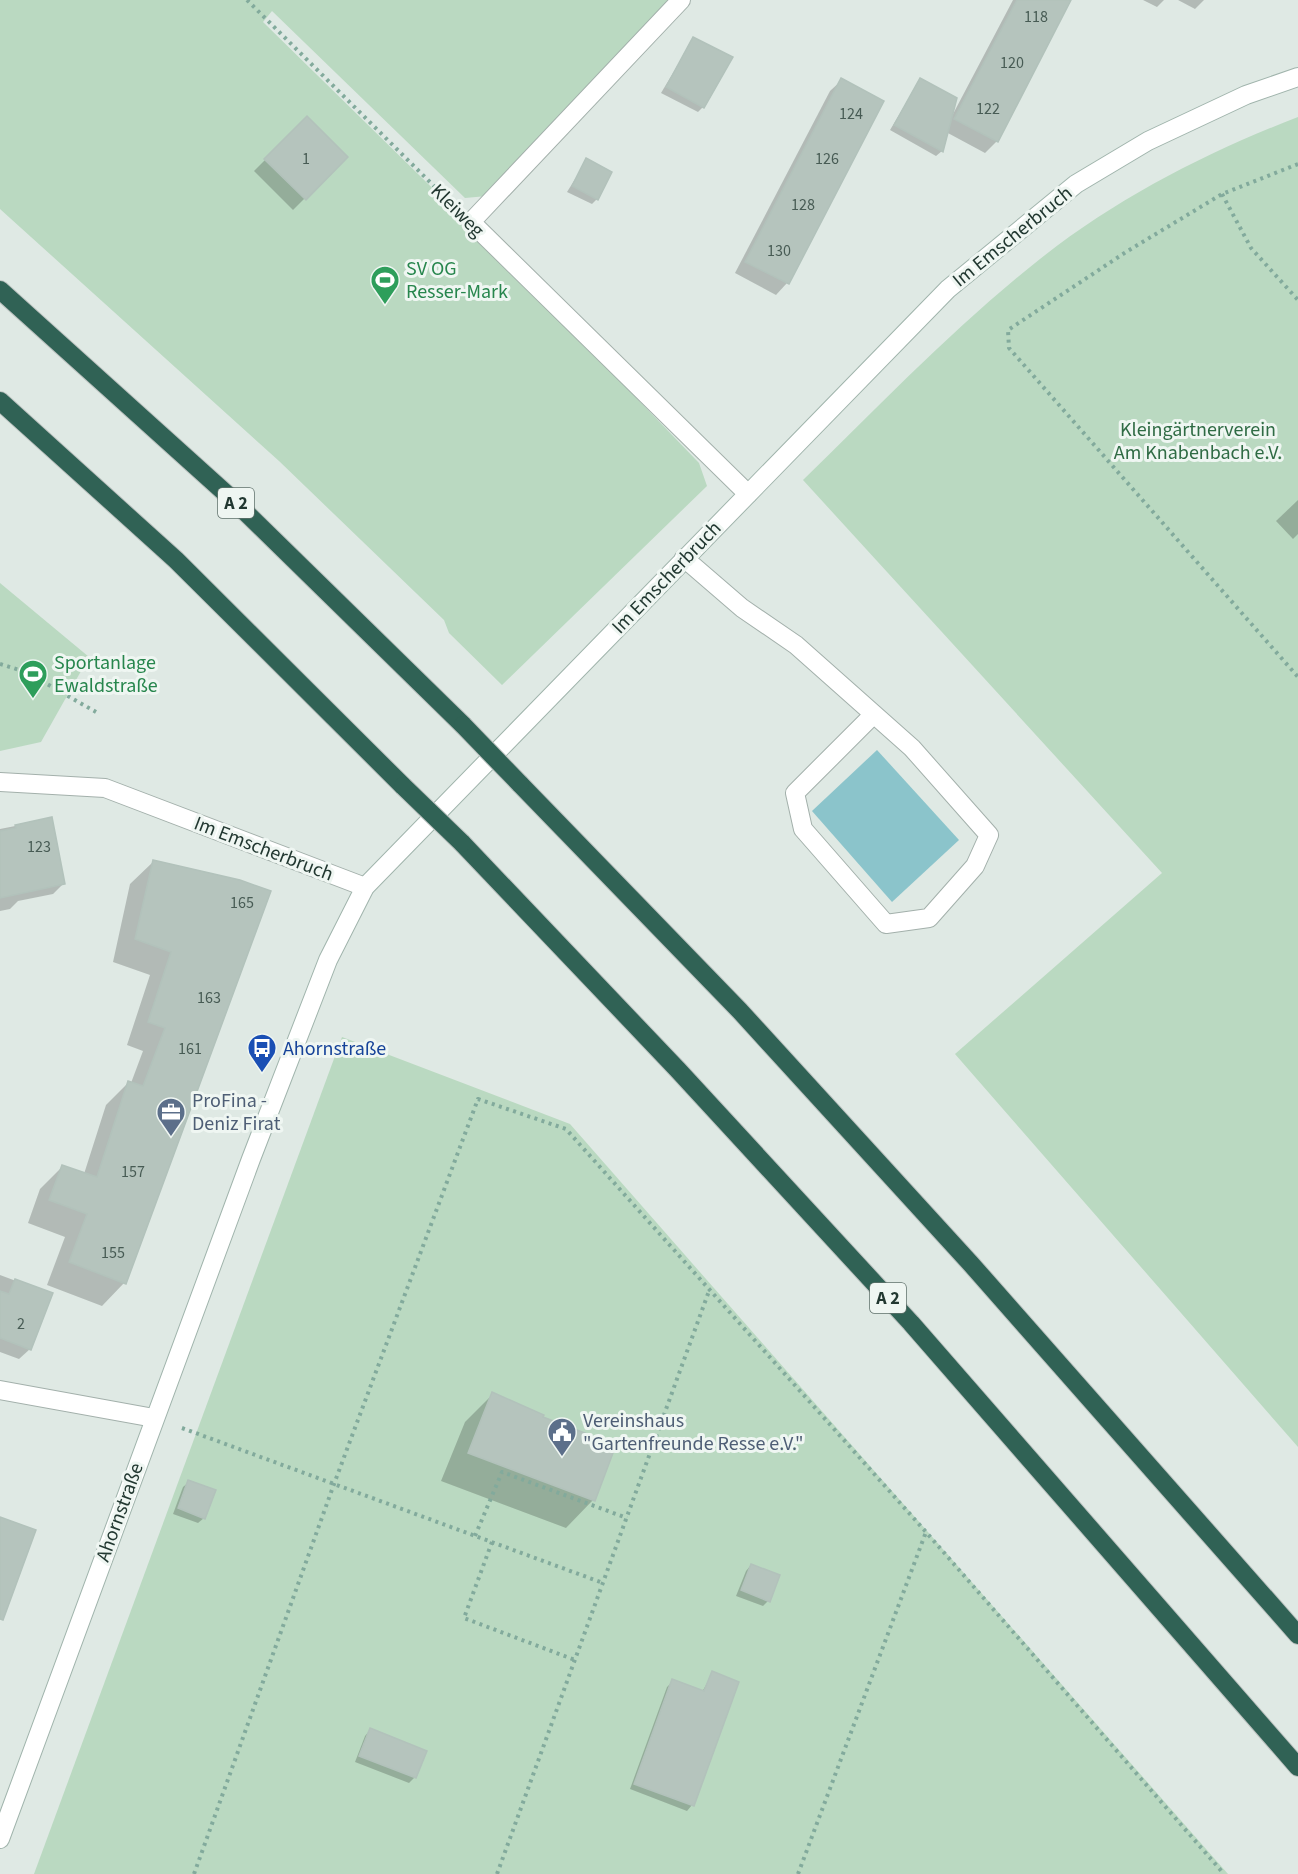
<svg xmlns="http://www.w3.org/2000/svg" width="1298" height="1874" viewBox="0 0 1298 1874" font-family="'Source Sans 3',sans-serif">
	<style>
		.green { fill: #bad9c1 }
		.water { fill: #8bc4cb }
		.shadow { fill: #0003 }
		.building { fill: #b5c4bd; stroke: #b2c2bb; stroke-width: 1.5 }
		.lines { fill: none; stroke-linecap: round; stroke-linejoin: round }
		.lane-casing { stroke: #a3b0ab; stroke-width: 20 }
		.street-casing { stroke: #a3b0ab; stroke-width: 20 }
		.secondary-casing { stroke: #a0b4ac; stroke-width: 20 }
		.highway-casing { stroke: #bdc3c1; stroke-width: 20 }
		.path { stroke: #82aa9c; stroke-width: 4; stroke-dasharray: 3 4.5; stroke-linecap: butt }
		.lane { stroke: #fff; stroke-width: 18 }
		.street { stroke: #fff; stroke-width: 18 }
		.secondary { stroke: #fff; stroke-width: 18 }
		.highway { stroke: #306255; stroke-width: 18 }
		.highway-bridge-casing { stroke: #bdc3c1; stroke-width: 20; stroke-linecap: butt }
		.highway-bridge { stroke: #306255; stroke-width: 18 }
		.labels { text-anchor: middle; stroke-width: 6; stroke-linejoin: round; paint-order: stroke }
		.number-label { font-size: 16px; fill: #475b54 }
		.shield { fill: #eff6f2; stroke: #60716b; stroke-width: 1.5 }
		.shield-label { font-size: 18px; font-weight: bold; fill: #223831 }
		.street-label { font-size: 20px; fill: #223831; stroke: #eff6f2 }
		.leisure-label { font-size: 20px; fill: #27864d; stroke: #eff6f2; text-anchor: start }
		.park-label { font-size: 20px; fill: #2f6b44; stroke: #eff6f2 }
		.transit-label { font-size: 20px; fill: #164399; stroke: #eff6f2; text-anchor: start }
		.service-label { font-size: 20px; fill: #4e5e75; stroke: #eff6f2; text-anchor: start }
	</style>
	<rect width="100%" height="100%" fill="#dfe9e4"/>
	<g class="green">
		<path d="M0,0h673l-186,196 -22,2 -193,-187 -9,11 207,203 229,238 8,23 -205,199 -53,-52 -5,-13 -165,-159 -279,-252z"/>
		<path d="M1298,117v1330l-343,-393 207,-181 -359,-393c77,-75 152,-154 237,-221 77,-61 167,-107 258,-142z"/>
		<path d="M0,583l89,74 -48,85 -41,9z"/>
		<path d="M342,1037l228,87 658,750h-1194z"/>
	</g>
	<path class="water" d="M877,750l82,90 -67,62 -80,-91z"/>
	<g class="shadow">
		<path d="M1013,0h57l-73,141 -12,12 -39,-21 -4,19 -6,5 -46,-26 30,-50 33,34z"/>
		<path d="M1143,0h21l-7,7z"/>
		<path d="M1178,0h26l-9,9z"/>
		<path d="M694,38l9,69 -5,5 -37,-19z"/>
		<path d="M842,80l40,22 -95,181 -11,12 -41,-22 95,-182z"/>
		<path d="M307,118l39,39 -53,53 -39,-39z"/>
		<path d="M587,160l10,39 -5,5 -25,-12z"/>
		<path d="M1298,500v34l-5,5 -17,-18z"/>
		<path d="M51,819l13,64 -11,11 -35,7 -8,8 -10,2v-82z"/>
		<path d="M153,862l87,19 -116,402 -22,23 -55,-21 18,-48 -37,-14 12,-34 23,-23 21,8 22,-69 22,-22h3l12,-32 -16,-6 23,-70 -37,-13 17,-78z"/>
		<path d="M0,1275l51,19 -21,55 -11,10 -19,-7z"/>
		<path d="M493,1394l48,24 73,28 -21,54 -27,28 -125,-47 24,-59z"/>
		<path d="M189,1482l15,36 -6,5 -25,-9 10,-27z"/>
		<path d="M751,1565l17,36 -5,5 -27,-10 10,-25z"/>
		<path d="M713,1673l-21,132 -5,6 -57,-22 37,-102 6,-6 29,11z"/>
		<path d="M370,1730l45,47 -6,6 -54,-21 10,-26z"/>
	</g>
	<g class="building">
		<path d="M1017,0h54l-73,142 -44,-23z"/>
		<path d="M693,37l40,20 -29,51 -38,-21z"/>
		<path d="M841,78l43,23 -95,183 -44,-22z"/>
		<path d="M920,78l37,20 -14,54 -49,-27z"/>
		<path d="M307,116l41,41 -42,43 -42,-41z"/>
		<path d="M586,158l26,14 -14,28 -26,-14z"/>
		<path d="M52,817l13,67 -65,14v-67l16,-3 -1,-3z"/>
		<path d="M153,860l87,20 31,11 -145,393 -57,-22 18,-48 -38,-14 13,-35 35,12 31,-96 15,5 22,-58 -17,-6 23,-70 -36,-13z"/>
		<path d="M15,1279l38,14 -22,57 -31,-12v-47l9,3z"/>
		<path d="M492,1392l52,23 -1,2 73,28 -21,56 -127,-48z"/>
		<path d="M188,1480l28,10 -11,29 -27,-11z"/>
		<path d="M0,1517l36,13 -33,90 -3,-1z"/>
		<path d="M751,1564l29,11 -10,27 -29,-12z"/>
		<path d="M712,1671l27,11 -45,124 -60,-22 38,-105 32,12z"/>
		<path d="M370,1728l57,23 -11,27 -57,-22z"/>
	</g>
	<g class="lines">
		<g class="lane-casing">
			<g id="lane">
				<path d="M681,0l-210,222 277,272"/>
				<path d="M684,558l58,50 54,37 116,103 77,87 -14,31 -46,52 -43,6 -83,-95 -8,-36 79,-79"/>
			</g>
		</g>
		<g class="street-casing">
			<g id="street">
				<path d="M0,782l105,6 260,99"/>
				<path d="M0,1390l154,28"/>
			</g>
		</g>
		<g class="secondary-casing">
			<path id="secondary" d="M0,1839l251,-680 77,-199 37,-73 583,-598 128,-105 72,-43 98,-46 52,-18"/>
		</g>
		<g class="highway-casing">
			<g id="highway">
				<path d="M0,290l232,209 231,226"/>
				<path d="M0,401l176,159 227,226"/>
				<path d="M520,784l220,227 231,253 327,371"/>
				<path d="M462,843l216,227 233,253 387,444"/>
			</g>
		</g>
		<g class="path">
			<path d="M247,0l204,203"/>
			<path d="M1298,164l-76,30 -96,58 -118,78 1,18 289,329"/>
			<path d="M1222,194l29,54 47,52"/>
			<path d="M0,664l26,8 70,40"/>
			<path d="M182,1428l421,155"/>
			<path d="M475,1536l27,-64 125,46"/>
			<path d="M492,1542l-28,76 111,42"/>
			<path d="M194,1874l140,-390 144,-385 88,30 360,403 298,342"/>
			<path d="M497,1874l212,-583"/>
			<path d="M798,1874l128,-342"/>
		</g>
		<use href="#lane" class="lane"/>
		<use href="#street" class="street"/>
		<use href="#secondary" class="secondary"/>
		<use href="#highway" class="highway"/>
		<g class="highway-bridge-casing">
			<g id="highway-bridge">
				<path d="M463,725l57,59"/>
				<path d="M403,786l59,57"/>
			</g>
		</g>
		<use href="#highway-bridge" class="highway-bridge"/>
	</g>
	<defs>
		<g id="stadium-pin" transform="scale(1.5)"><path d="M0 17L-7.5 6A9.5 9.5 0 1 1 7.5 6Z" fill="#2e9e5b" stroke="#eff6f2"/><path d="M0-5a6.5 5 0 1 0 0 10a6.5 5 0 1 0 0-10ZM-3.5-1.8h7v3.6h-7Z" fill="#fff"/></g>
		<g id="bus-pin" transform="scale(1.5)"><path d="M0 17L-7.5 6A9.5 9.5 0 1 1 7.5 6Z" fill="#1a4fb4" stroke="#eff6f2"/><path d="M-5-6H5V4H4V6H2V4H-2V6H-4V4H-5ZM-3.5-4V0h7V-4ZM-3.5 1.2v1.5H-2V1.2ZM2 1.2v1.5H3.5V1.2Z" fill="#fff"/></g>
		<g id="office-pin" transform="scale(1.5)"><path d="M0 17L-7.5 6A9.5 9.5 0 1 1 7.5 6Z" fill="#5c6f8a" stroke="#eff6f2"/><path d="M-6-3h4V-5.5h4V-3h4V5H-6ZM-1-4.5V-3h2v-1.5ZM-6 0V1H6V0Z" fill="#fff"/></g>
		<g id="civic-pin" transform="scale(1.5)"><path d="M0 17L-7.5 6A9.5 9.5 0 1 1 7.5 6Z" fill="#5c6f8a" stroke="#eff6f2"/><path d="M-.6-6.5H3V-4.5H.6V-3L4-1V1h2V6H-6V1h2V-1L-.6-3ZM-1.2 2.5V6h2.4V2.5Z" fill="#fff"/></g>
	</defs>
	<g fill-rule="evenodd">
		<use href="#stadium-pin" x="385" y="280"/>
		<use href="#stadium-pin" x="33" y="674"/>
		<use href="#bus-pin" x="262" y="1048"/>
		<use href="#office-pin" x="171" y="1112"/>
		<use href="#civic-pin" x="562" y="1432"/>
	</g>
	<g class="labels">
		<g class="number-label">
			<text x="1036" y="22">118</text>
			<text x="1012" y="68">120</text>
			<text x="988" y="114">122</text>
			<text x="851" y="119">124</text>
			<text x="306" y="164">1</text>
			<text x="827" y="164">126</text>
			<text x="803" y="210">128</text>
			<text x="779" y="256">130</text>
			<text x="39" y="852">123</text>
			<text x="242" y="908">165</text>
			<text x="209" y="1003">163</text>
			<text x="190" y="1054">161</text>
			<text x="133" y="1177">157</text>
			<text x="113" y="1258">155</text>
			<text x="21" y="1329">2</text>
		</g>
		<g class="shield">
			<rect x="218" y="488" width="36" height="30" rx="4.5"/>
			<rect x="870" y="1283" width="36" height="30" rx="4.5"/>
		</g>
		<g class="shield-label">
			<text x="236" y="509">A 2</text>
			<text x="888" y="1304">A 2</text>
		</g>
		<g class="street-label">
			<text transform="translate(458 210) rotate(45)" y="7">Kleiweg</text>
			<text transform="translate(1012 236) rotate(-39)" y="7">Im Emscherbruch</text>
			<text transform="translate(666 577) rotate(-46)" y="7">Im Emscherbruch</text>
			<text transform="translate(264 848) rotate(21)" y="7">Im Emscherbruch</text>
			<text transform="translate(119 1512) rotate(-70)" y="7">Ahornstraße</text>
		</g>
		<g class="leisure-label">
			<text x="406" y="275">SV OG<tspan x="406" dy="23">Resser-Mark</tspan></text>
			<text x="54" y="669">Sportanlage<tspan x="54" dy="23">Ewaldstraße</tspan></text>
		</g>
		<g class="park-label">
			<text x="1198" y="436">Kleingärtnerverein<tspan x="1198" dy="23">Am Knabenbach e.V.</tspan></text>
		</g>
		<g class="transit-label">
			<text x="283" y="1055">Ahornstraße</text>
		</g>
		<g class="service-label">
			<text x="192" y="1107">ProFina -<tspan x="192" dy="23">Deniz Firat</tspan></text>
			<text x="583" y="1427">Vereinshaus<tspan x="583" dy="23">"Gartenfreunde Resse e.V."</tspan></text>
		</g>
	</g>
</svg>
